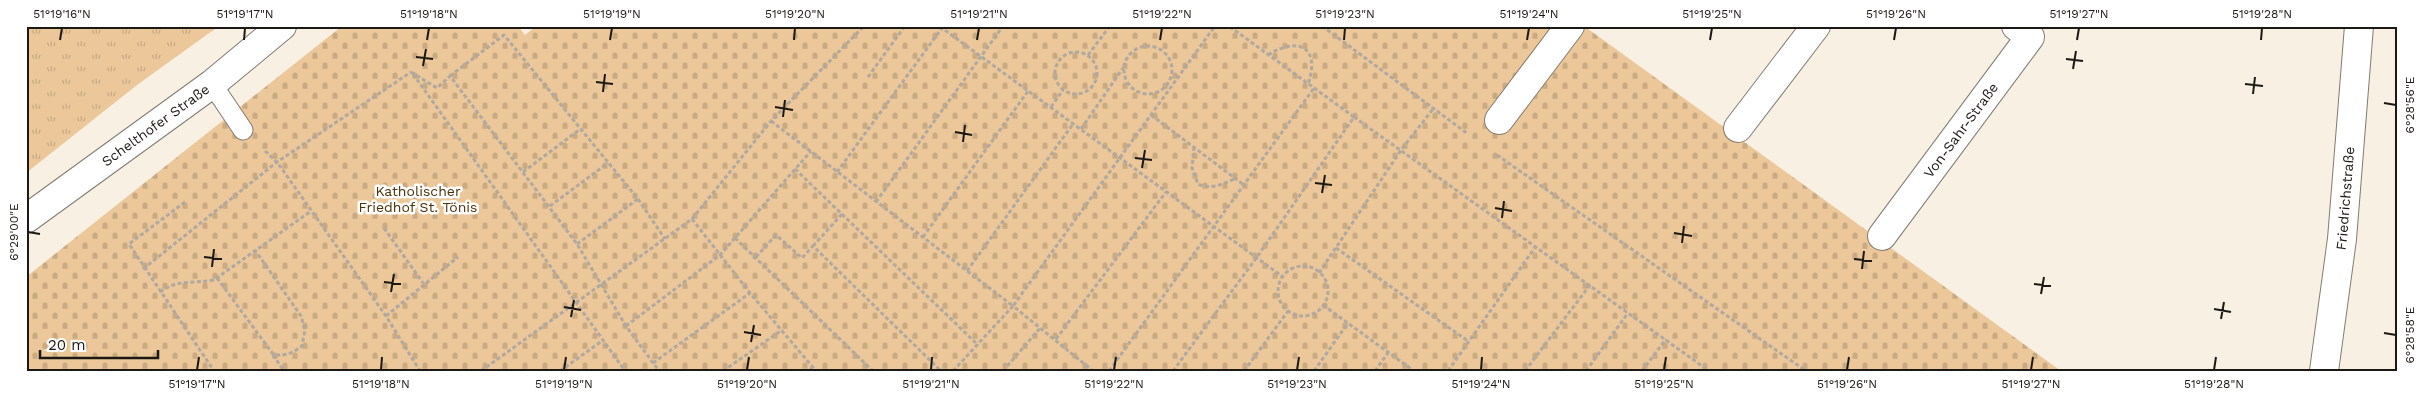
<svg xmlns="http://www.w3.org/2000/svg" width="2424" height="397" viewBox="0 0 2424 397" font-family="'Work Sans',sans-serif">
	<style>
		.grass { fill: url(#grass-tufts) }
		.cemetery { fill: url(#cemetery-stones) }
		.lines { fill: none; stroke-linecap: round; stroke-linejoin: round }
		.lane-casing { stroke: #837b71; stroke-width: 21 }
		.street-casing { stroke: #837b71; stroke-width: 30 }
		.path { stroke: #b0a99f; stroke-width: 3; stroke-dasharray: 4 2.5; stroke-linecap: butt }
		.lane { stroke: #fff; stroke-width: 19 }
		.street { stroke: #fff; stroke-width: 28 }
		.ticks { fill: none; stroke: #1c1814; stroke-width: 2 }
		.labels { text-anchor: middle; stroke-width: 5; stroke-linejoin: round; paint-order: stroke }
		.street-label { font-size: 14px; fill: #1c1814; stroke: #fff }
		.park-label { font-size: 14px; fill: #4e3207; stroke: #fff }
		.neatline { fill: none; stroke: #1c1814; stroke-width: 2 }
		.ticks-label { font-size: 12px; text-anchor: middle; fill: #1c1814 }
	</style>
	<defs>
		<pattern id="grass-tufts" width="24" height="20" patternUnits="userSpaceOnUse" patternTransform="scale(1.25)"><rect width="24" height="20" fill="#ebc799"/><path d="M3 7l-1-3M5 7V3M7 7l1-3M15 17l-1-3M17 17v-4M19 17l1-3" fill="none" stroke="#c9aa83"/></pattern>
		<pattern id="cemetery-stones" width="16" height="16" patternUnits="userSpaceOnUse" patternTransform="scale(1.25)"><rect width="16" height="16" fill="#ebc799"/><path d="M2 7V4a2 2 0 0 1 4 0v3zM10 15v-3a2 2 0 0 1 4 0v3z" fill="#c9aa83"/></pattern>
	</defs>
	<rect width="100%" height="100%" fill="#f9f0e4"/>
	<path class="grass" d="M26,26h193l-82,59 -111,88z"/>
	<path class="cemetery" d="M342,26h176l7,9 11,-9h1019l-70,93 19,13 80,-106 477,345h-2035v-94z"/>
	<g class="lines">
		<g class="lane-casing">
			<path id="lane" d="M212,84l31,46"/>
		</g>
		<g class="street-casing">
			<g id="street">
				<path d="M1499,120l71,-94"/>
				<path d="M1738,128l78,-102"/>
				<path id="s1" d="M26,219l186,-135 70,-58"/>
				<path id="s2" d="M1882,236l148,-199 -14,-11"/>
				<path id="s3" d="M2324,371l18,-132 17,-213"/>
			</g>
		</g>
		<g class="path">
			<path d="M1322,26l146,108"/>
			<circle cx="1148" cy="70" r="24"/>
			<circle cx="1076" cy="73" r="21"/>
			<path d="M1088,55l22,-29"/>
			<path d="M1268,55c30,-19 53,-8 40,29"/>
			<path d="M411,72l26,16 13,-12 127,168 49,82 33,45"/>
			<path d="M413,74l212,297"/>
			<path d="M450,76l54,-41 134,164 27,40"/>
			<path d="M868,77l37,-51"/>
			<path d="M1051,107l12,-17"/>
			<path d="M1151,115l93,70"/>
			<path d="M1354,117l355,254"/>
			<path d="M771,121l242,185 202,-280"/>
			<path d="M1081,129l42,-61"/>
			<path d="M1194,147l-2,21 6,16c13,6 26,0 38,-6"/>
			<path d="M265,151l12,11 109,154 34,55"/>
			<path d="M1497,155l309,216"/>
			<path d="M795,169l183,176"/>
			<path d="M523,172l56,-42"/>
			<path d="M837,172l105,-144 341,249"/>
			<path d="M185,202l-56,42 85,127"/>
			<path d="M876,202l127,-176"/>
			<path d="M550,206l58,-43"/>
			<path d="M692,219l58,74 66,78"/>
			<path d="M384,228l39,55"/>
			<path d="M923,237l105,-146"/>
			<path d="M735,238l138,133"/>
			<path d="M577,244l61,-45"/>
			<path d="M813,246l29,-32"/>
			<path d="M1336,248l132,93"/>
			<path d="M756,257l20,-22 26,23 11,-12 128,125"/>
			<circle cx="1303" cy="291" r="25"/>
			<path d="M143,269l134,-107 134,-90"/>
			<path d="M967,271l106,-147"/>
			<path d="M1319,273l82,-123 32,-41"/>
			<path d="M217,278l56,76c12,3 20,-1 29,-8l3,-16 -4,-14 -46,-66"/>
			<path d="M160,292c17,-13 33,-8 54,-12l97,-69"/>
			<path d="M1323,305l91,66"/>
			<path d="M386,316l72,-59"/>
			<path d="M626,326l94,-71 91,-104"/>
			<path d="M1056,339l110,-147"/>
			<path d="M273,355l11,16"/>
			<path d="M653,363l97,-70"/>
			<path d="M481,371l211,-152 79,-98 93,-95"/>
			<path d="M560,371l42,-30"/>
			<path d="M723,371l59,-41"/>
			<path d="M809,371l4,-4"/>
			<path d="M953,371l60,-65 80,65"/>
			<path d="M1003,371l38,-44"/>
			<path d="M1109,371l205,-283"/>
			<path d="M1173,371l84,-114 97,-140 -125,-91"/>
			<path d="M1244,371l44,-60"/>
			<path d="M1314,371l34,-48"/>
			<path d="M1375,371l13,-18"/>
			<path d="M1448,371l88,-125"/>
			<path d="M1525,371l65,-86"/>
			<path d="M1586,371l42,-58"/>
			<path d="M1642,371l24,-32"/>
		</g>
		<use href="#lane" class="lane"/>
		<use href="#street" class="street"/>
	</g>
	<path class="ticks" d="M60,40l2,-12M244,40l1,-12M427,40l2,-12M610,40l2,-12M794,40l1,-12M977,40l2,-12M1160,40l2,-12M1344,40l1,-12M1527,40l2,-12M1710,40l2,-12M1894,40l2,-12M2077,40l2,-12M2261,40l1,-12M416,57l17,2M2066,59l17,2M423,66l3,-17M2073,69l3,-18M596,82l17,2M2245,84l18,2M603,92l2,-18M2253,94l2,-17M2384,103l12,2M775,107l18,3M783,117l2,-17M955,132l17,3M963,142l2,-17M1135,158l17,2M1142,168l3,-18M1315,183l17,2M1322,193l3,-18M1495,208l17,3M1502,218l2,-17M28,232l12,2M1674,233l18,3M1682,243l2,-17M204,257l18,2M1854,259l18,2M212,267l2,-18M1862,269l2,-18M384,282l17,2M2034,284l17,2M391,292l3,-18M2041,294l3,-17M564,307l17,3M2214,309l17,3M571,317l3,-17M2221,319l3,-17M744,332l17,3M2384,333l12,2M751,342l3,-17M197,370l2,-13M381,370l1,-13M564,370l2,-13M747,370l2,-13M931,370l1,-13M1114,370l2,-13M1297,370l2,-13M1481,370l1,-13M1664,370l2,-13M1847,370l2,-13M2031,370l2,-13M2214,370l2,-13"/>
	<g class="labels">
		<g class="street-label">
			<text dy="5" stroke="none"><textPath href="#s1" startOffset="160">Schelthofer Straße</textPath></text>
			<text dy="5" stroke="none"><textPath href="#s2" startOffset="132">Von-Sahr-Straße</textPath></text>
			<text dy="5" stroke="none"><textPath href="#s3" startOffset="174">Friedrichstraße</textPath></text>
		</g>
		<g class="park-label">
			<text x="418" y="196">Katholischer<tspan x="418" dy="16">Friedhof St. Tönis</tspan></text>
		</g>
	</g>
	<rect width="2424" height="397" fill="none" stroke="#ffffff" stroke-width="55"/>
	<path d="M40 350v8h118v-8" fill="none" stroke="#1c1814" stroke-width="2.5"/>
	<text x="48" y="350" font-size="15" fill="#1c1814" stroke="#ffffff" stroke-width="4" paint-order="stroke">20 m</text>
	<rect x="28" y="28" width="2368" height="342" class="neatline"/>
	<g class="ticks-label">
		<text x="62" y="18">51°19'16"N</text>
		<text x="245" y="18">51°19'17"N</text>
		<text x="429" y="18">51°19'18"N</text>
		<text x="612" y="18">51°19'19"N</text>
		<text x="795" y="18">51°19'20"N</text>
		<text x="979" y="18">51°19'21"N</text>
		<text x="1162" y="18">51°19'22"N</text>
		<text x="1345" y="18">51°19'23"N</text>
		<text x="1529" y="18">51°19'24"N</text>
		<text x="1712" y="18">51°19'25"N</text>
		<text x="1896" y="18">51°19'26"N</text>
		<text x="2079" y="18">51°19'27"N</text>
		<text x="2262" y="18">51°19'28"N</text>
		<text transform="translate(2410 105) rotate(-90)" y="4">6°28'56"E</text>
		<text transform="translate(14 232) rotate(-90)" y="4">6°29'00"E</text>
		<text transform="translate(2410 335) rotate(-90)" y="4">6°28'58"E</text>
		<text x="197" y="388">51°19'17"N</text>
		<text x="381" y="388">51°19'18"N</text>
		<text x="564" y="388">51°19'19"N</text>
		<text x="747" y="388">51°19'20"N</text>
		<text x="931" y="388">51°19'21"N</text>
		<text x="1114" y="388">51°19'22"N</text>
		<text x="1297" y="388">51°19'23"N</text>
		<text x="1481" y="388">51°19'24"N</text>
		<text x="1664" y="388">51°19'25"N</text>
		<text x="1847" y="388">51°19'26"N</text>
		<text x="2031" y="388">51°19'27"N</text>
		<text x="2214" y="388">51°19'28"N</text>
	</g>
</svg>
